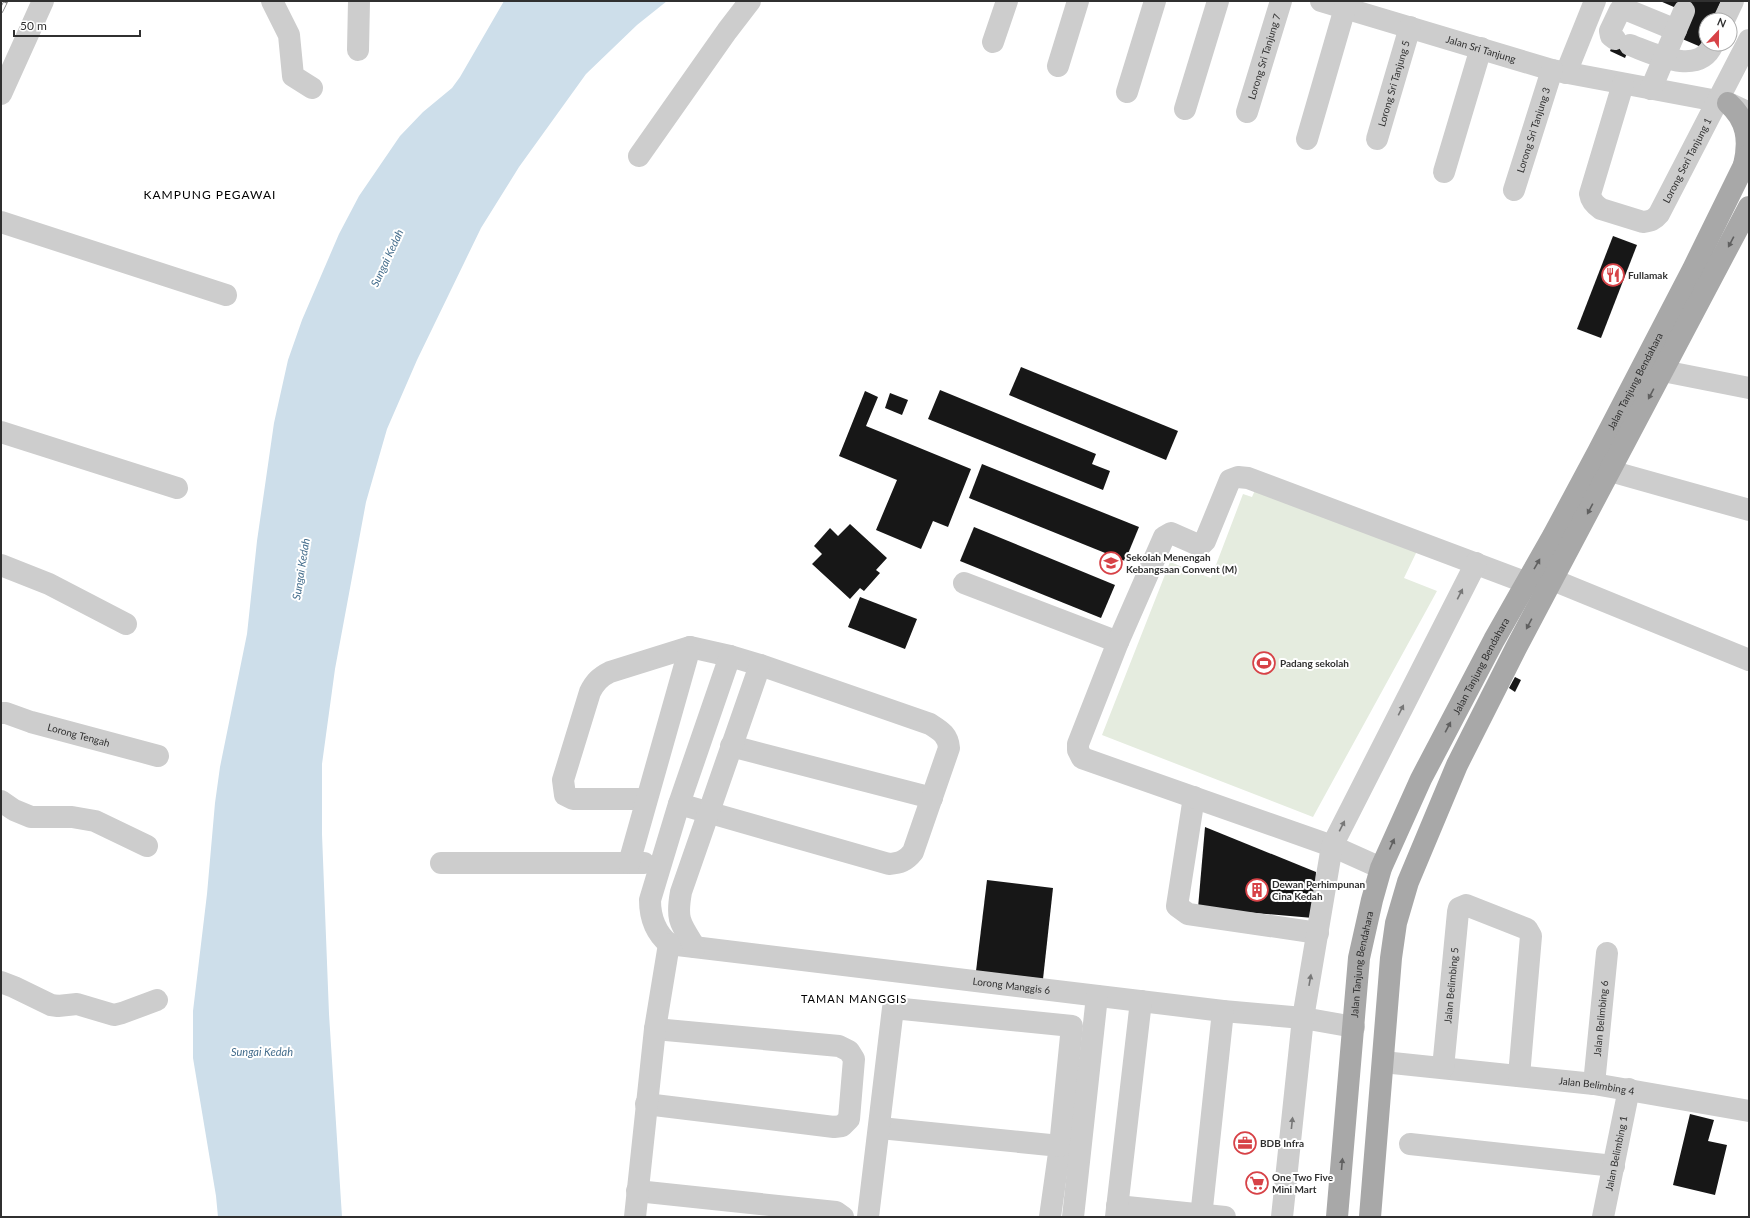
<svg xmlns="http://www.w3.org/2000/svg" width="1750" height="1218" viewBox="0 0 1750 1218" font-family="Lato,sans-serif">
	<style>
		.green { fill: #e5ecdf }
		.water { fill: #cddeea }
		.building { fill: #171717 }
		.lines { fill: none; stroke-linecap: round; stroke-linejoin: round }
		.minor { stroke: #cdcdcd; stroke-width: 22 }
		.major { stroke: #a8a8a8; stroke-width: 22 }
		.rail-casing { stroke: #858585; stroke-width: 4.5 }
		.rail { stroke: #fff; stroke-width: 3; stroke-dasharray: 9; stroke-linecap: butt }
		.oneway { fill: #606060 }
		.oneway2 { fill: #777 }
		.labels { text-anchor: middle; stroke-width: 4; stroke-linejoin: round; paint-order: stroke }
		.street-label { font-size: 10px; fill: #303030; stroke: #fff }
		.poi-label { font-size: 10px; font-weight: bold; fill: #303030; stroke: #fff; text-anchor: start }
		.water-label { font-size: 11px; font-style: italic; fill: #446d8c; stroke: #fff }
		.neighbourhood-label { font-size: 11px; letter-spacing: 1px; fill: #000; stroke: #fff }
		.quarter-label { font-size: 12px; letter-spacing: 1px; fill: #000; stroke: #fff }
	</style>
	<rect width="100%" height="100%" fill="#fff"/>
	<path class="green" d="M1256,488l161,63 -13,27 33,13 -124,226 -211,-82 68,-173 41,16 32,-84 9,3z"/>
	<path class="water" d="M504,1h163l-30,24 -51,49 -67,93 -38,61 -64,132 -30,69 -21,73 -31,167 -13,95v70l7,180 13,203h-124l-2,-21 -23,-138v-47l14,-117 8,-91 5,-36 27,-133 10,-93 17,-118 14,-63 14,-40 37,-86 20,-38 41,-60 23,-24 29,-24 8,-11z"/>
	<g class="building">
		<path d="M1660,1h61l-8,19h-7v16l-5,11 -21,-9 10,-24z"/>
		<path d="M1617,34l15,7 -7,17 -15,-7z"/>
		<path d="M1613,236l24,9 -36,93 -24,-9z"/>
		<path d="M1021,367l157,64 -12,29 -157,-65z"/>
		<path d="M940,390l156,64 -4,10 18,7 -7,19 -175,-71z"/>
		<path d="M865,391l13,6 -12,29 105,43 -23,58 -15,-6 -12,28 -45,-19 21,-50 -58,-24z"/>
		<path d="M890,393l18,7 -6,15 -17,-7z"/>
		<path d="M982,464l157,63 -14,34 -156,-63z"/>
		<path d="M850,524l37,34 -11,12 4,3 -16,18 -4,-3 -10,11 -38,-35 10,-10 -8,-8 16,-18 8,8z"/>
		<path d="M974,527l141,58 -14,33 -141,-57z"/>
		<path d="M860,597l57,22 -12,30 -57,-22z"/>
		<path d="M1515,677l6,3 -6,12 -6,-4z"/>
		<path d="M1205,827l111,45 -3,46 -115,-10z"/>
		<path d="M987,880l66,8 -10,91 -67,-8z"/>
		<path d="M1690,1114l24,6 -6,21 19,4 -12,50 -42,-10z"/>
	</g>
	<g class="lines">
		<g class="minor">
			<path d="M272,1l17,34 4,41 19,12"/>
			<path id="s1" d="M1321,1l231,69 176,33 17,8"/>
			<path d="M1724,20l9,-19"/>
			<path d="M1615,39l-4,-3 -1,-5 10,-21 5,-1 51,21"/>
			<path d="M993,42l14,-41"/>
			<path d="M1630,45c24,9 69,32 83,-1"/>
			<path d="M358,50l1,-49"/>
			<path d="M1058,66l20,-65"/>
			<path d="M1566,73l29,-72"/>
			<path id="s2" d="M1623,84l-33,110c1,7 5,11 11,15l42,13c8,-1 11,-2 16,-8l90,-174"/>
			<path d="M1651,89l33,-78"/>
			<path d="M1127,92l28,-91"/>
			<path d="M1,94l42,-93"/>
			<path d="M1185,109l33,-108"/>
			<path id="s3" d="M1247,112l34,-111"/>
			<path d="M1307,139l38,-131"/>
			<path id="s4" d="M1377,139l33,-112"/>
			<path d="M639,156l88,-125 23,-30"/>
			<path d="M1444,172l37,-124"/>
			<path id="s5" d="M1514,190l38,-120"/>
			<path d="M1,222l225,73"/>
			<path d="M1663,371l86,17"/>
			<path d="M1,432l176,56"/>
			<path d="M1610,471l139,39"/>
			<path d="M1,565l48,19 77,40"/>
			<path d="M1553,580l196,80"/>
			<path d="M964,583l154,59"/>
			<path id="s6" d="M1,713h5l25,9 127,34"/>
			<path d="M731,746l201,52"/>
			<path d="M1194,797l-17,109 11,8 130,19"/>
			<path d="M646,799h-73l-8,-4 -2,-15 27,-88c5,-10 10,-15 20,-20l80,-25 40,9 30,9 170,59c11,7 18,11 19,24l-36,104c-7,9 -13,11 -24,12l-210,-60"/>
			<path d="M1,801l13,9 17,7h41l23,4 52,25"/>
			<path d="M441,863h203"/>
			<path d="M629,863l61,-216"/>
			<path d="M1381,868l-49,-22 -250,-88 -4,-8v-6l40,-102 46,-105 7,-4 25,11 5,1 4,-4 25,-61 8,-3 10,1 279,105"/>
			<path id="s7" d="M669,944l554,67 80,7 51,9"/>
			<path d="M669,944c-13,-11 -19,-26 -19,-44l29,-96 51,-148"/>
			<path d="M695,947c-15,-24 -19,-27 -14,-55l79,-227"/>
			<path d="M1,982l13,5 37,18 7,1 19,-2 37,11 8,-2 35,-13"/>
			<path id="s8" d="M1383,1062l211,22 155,27"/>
			<path id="s9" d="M1443,1068l15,-156 1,-4 7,-3 61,24 4,7 -12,140"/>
			<path id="s10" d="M1594,1084l13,-131"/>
			<path d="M646,1104l188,23 8,-1 7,-7 5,-60 -5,-8 -10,-5 -184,-17"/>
			<path d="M880,1128l180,18 -10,71"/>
			<path d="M1410,1144l204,22"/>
			<path d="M637,1191l199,21 7,5"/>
			<path d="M1117,1206l108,11"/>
			<path d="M635,1217l20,-188 14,-85"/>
			<path d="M868,1217l25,-209 179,18 -12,120"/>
			<path d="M1073,1217l24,-221"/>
			<path d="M1116,1217l25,-216"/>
			<path d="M1201,1217l22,-206"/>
			<path d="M1282,1217l21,-199 29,-172 144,-283"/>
			<path id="s11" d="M1603,1217l26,-128"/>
		</g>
		<g class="major">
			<path d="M1728,103c19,17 22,37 16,62"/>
			<path id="s12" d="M1337,1217l22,-259 13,-58 9,-32 40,-89 73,-139 59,-104 45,-84 95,-183 56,-114"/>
			<path d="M1370,1217l21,-259 5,-35 12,-41 49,-117 59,-117 233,-441"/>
		</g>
		<g class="rail-casing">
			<path id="rail" d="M1,11l5,-10"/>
		</g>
		<use href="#rail" class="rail"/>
	</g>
	<defs><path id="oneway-solid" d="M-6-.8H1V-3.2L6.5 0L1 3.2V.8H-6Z"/></defs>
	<g class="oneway">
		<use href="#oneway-solid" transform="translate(1731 242) rotate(118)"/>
		<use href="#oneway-solid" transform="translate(1651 394) rotate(118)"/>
		<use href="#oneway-solid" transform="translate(1590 509) rotate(118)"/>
		<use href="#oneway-solid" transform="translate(1537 564) rotate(-60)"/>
		<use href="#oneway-solid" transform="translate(1529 624) rotate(118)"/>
		<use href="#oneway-solid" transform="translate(1448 727) rotate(-62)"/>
		<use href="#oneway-solid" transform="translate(1392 844) rotate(-66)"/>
		<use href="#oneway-solid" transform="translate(1342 1164) rotate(-85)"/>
	</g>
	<g class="oneway2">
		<use href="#oneway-solid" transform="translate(1460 594) rotate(-63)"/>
		<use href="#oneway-solid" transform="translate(1401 710) rotate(-63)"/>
		<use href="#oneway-solid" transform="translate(1342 826) rotate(-63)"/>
		<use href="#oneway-solid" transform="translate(1310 980) rotate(-80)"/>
		<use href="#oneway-solid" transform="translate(1292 1123) rotate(-84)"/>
	</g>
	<defs>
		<g id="restaurant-ring" transform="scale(1.15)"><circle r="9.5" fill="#fff" stroke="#d74247" stroke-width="1.5"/><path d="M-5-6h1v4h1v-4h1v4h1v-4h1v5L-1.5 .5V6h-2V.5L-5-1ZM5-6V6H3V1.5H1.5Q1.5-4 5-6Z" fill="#d74247"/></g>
		<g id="school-ring" transform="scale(1.15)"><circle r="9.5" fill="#fff" stroke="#d74247" stroke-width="1.5"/><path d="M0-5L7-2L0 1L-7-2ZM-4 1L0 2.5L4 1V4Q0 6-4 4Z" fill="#d74247"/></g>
		<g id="stadium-ring" transform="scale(1.15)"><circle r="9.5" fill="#fff" stroke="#d74247" stroke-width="1.5"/><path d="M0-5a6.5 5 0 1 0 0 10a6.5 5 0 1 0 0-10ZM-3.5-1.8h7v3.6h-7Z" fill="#d74247"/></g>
		<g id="building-ring" transform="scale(1.15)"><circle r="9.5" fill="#fff" stroke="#d74247" stroke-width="1.5"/><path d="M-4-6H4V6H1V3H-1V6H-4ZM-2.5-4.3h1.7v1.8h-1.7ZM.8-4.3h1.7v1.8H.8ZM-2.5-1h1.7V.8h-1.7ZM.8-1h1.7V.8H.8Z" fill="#d74247"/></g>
		<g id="office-ring" transform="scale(1.15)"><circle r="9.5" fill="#fff" stroke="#d74247" stroke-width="1.5"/><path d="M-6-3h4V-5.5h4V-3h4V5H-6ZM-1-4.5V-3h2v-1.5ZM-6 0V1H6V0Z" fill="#d74247"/></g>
		<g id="supermarket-ring" transform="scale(1.15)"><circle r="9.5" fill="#fff" stroke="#d74247" stroke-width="1.5"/><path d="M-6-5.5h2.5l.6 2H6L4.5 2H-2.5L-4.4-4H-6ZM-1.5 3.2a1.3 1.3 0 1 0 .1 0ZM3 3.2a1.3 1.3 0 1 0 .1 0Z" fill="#d74247"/></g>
	</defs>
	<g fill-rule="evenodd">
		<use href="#restaurant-ring" x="1613" y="275"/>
		<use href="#school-ring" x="1111" y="563"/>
		<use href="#stadium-ring" x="1264" y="663"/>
		<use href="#building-ring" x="1257" y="890"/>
		<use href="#office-ring" x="1245" y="1143"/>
		<use href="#supermarket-ring" x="1257" y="1183"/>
	</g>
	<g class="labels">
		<g class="street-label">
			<text dy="4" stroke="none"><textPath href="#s1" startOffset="167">Jalan Sri Tanjung</textPath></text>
			<text dy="4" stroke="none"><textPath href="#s3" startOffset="58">Lorong Sri Tanjung 7</textPath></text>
			<text dy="4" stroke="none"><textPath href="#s4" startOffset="58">Lorong Sri Tanjung 5</textPath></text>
			<text dy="4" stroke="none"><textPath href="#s5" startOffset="63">Lorong Sri Tanjung 3</textPath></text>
			<text dy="4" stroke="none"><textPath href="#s2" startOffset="257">Lorong Seri Tanjung 1</textPath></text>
			<text dy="4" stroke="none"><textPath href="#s12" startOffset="902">Jalan Tanjung Bendahara</textPath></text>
			<text dy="4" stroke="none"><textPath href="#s12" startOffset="578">Jalan Tanjung Bendahara</textPath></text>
			<text dy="4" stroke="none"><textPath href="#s6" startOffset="81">Lorong Tengah</textPath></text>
			<text dy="4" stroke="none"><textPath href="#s12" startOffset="254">Jalan Tanjung Bendahara</textPath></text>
			<text dy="4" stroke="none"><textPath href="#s7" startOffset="345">Lorong Manggis 6</textPath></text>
			<text dy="4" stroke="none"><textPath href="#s9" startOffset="83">Jalan Belimbing 5</textPath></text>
			<text dy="4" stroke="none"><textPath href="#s10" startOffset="66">Jalan Belimbing 6</textPath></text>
			<text dy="4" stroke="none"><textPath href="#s8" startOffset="215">Jalan Belimbing 4</textPath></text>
			<text dy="4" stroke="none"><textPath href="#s11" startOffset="65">Jalan Belimbing 1</textPath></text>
		</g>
		<g class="poi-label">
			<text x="1628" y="279">Fullamak</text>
			<text x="1126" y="561">Sekolah Menengah<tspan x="1126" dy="12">Kebangsaan Convent (M)</tspan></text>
			<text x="1280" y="667">Padang sekolah</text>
			<text x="1272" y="888">Dewan Perhimpunan<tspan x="1272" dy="12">Cina Kedah</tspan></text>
			<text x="1260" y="1147">BDB Infra</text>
			<text x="1272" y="1181">One Two Five<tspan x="1272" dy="12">Mini Mart</tspan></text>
		</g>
		<g class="water-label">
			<text transform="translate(387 258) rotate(-65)" y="4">Sungai Kedah</text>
			<text transform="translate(301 569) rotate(-81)" y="4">Sungai Kedah</text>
			<text x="262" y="1056">Sungai Kedah</text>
		</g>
		<g class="neighbourhood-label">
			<text x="854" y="1003">TAMAN MANGGIS</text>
		</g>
		<g class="quarter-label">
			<text x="210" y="199">KAMPUNG PEGAWAI</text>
		</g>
	</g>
	<rect width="1750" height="1218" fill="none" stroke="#303030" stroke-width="4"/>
	<g transform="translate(1718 32) rotate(22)"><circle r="19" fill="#ffffff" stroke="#acacac"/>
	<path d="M0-3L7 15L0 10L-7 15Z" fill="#d74247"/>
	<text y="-6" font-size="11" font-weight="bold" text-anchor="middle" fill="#303030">N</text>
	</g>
	<path d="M14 30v6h126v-6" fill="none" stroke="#303030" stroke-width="2"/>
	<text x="20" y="30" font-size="12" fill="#303030" stroke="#ffffff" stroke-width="3" paint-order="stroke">50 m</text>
</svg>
